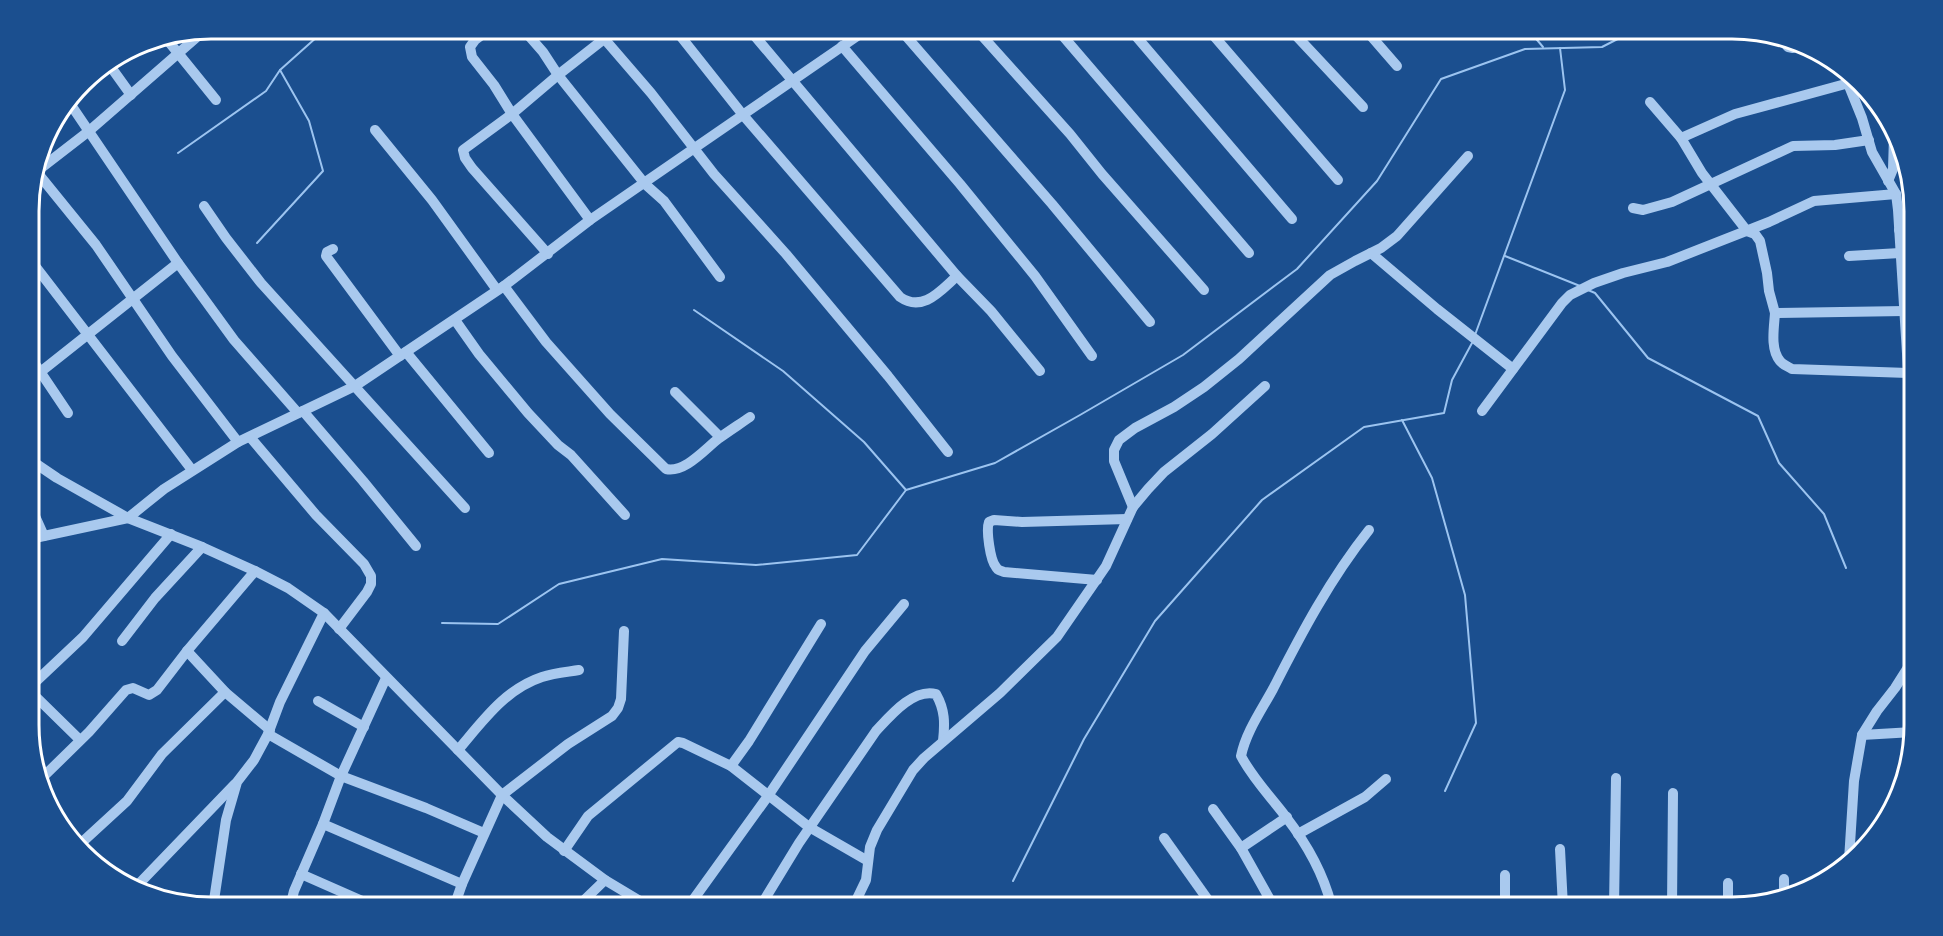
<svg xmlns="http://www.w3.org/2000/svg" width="1943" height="936" viewBox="0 0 1943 936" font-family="'Work Sans',sans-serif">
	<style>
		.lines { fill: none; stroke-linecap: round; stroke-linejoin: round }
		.stream { stroke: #9cc4f0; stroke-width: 2 }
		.minor { stroke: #a9c9ee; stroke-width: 10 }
		.rim { fill: none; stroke: #fff; stroke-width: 3 }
	</style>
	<rect width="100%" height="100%" fill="#1b4f8f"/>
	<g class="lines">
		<g class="stream">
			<path d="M1527,28l16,19"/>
			<path d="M178,153l88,-62 14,-21 47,-42"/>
			<path d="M257,243l66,-72 -14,-50 -29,-51"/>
			<path d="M1505,256l75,30"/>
			<path d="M1588,290l7,3 53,65 110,58 21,47 45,51 22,54"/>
			<path d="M694,310l89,61 81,71 42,48"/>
			<path d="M1475,335l90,-245 -5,-42"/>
			<path d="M1402,420l30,58 33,117 11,128 -31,68"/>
			<path d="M442,623l56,1 61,-40 103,-25 94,6 101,-10 49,-65 89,-27 85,-48 103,-60 114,-86 80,-88 64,-102 84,-30 77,-2 37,-19"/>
			<path d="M1013,881l71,-142 71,-118 107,-121 102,-73 80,-14 8,-33 20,-37"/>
		</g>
		<g class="minor">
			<path d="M491,28l-16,12 -5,7 2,10 22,28 18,29 78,106"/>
			<path d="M522,28l21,24 15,23 87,109 19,17 56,76"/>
			<path d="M595,28l56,65 63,81 72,80 102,122 60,76"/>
			<path d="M674,28l69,87 157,182c23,16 41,-7 57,-21"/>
			<path d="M748,28l209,248 34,35 49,60"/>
			<path d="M899,28l153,176 98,118"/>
			<path d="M975,28l95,106 32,40 102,116"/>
			<path d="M1056,28l193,225"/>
			<path d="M1129,28l163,191"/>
			<path d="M1207,28l131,152"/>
			<path d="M1289,28l74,79"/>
			<path d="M1364,28l33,38"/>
			<path d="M165,37l51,63"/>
			<path d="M1782,40l6,7 5,1 7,-4"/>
			<path d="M842,46l118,138 75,92 57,80"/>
			<path d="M108,63l23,32"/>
			<path d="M1845,76l17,42 10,34 24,42 2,16 16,255"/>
			<path d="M69,102l109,161 56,77 64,73"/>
			<path d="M1650,102l31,36 21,35 45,58 8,3 5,7 7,32 2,18 6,22 130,-2"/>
			<path d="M375,130l57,70 65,90"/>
			<path d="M1681,138l54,-24 114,-31"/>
			<path d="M36,171l60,74 76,111 66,86"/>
			<path d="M36,172l53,-41 116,-101"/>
			<path d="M1888,181l5,-12 1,-32"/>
			<path d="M204,206l22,32 35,45 204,225"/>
			<path d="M1633,208l10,2 29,-8 121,-56 42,-1 34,-5"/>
			<path d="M1899,230l14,-1"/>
			<path d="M333,249l-6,3 -1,4 74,100"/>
			<path d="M1371,253l66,56 76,60"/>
			<path d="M548,254l-76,-86 -7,-10 -2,-8 49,-36 46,-39 46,-36"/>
			<path d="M1849,256l51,-3"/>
			<path d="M29,258l163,212"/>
			<path d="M504,286l42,56 64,72 56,55c19,4 39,-20 52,-30 11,-8 22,-15 32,-22"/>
			<path d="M1775,313c-1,15 -5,36 5,48 3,4 9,6 12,8l116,4"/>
			<path d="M455,320l24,34 49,59 30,32 13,10 54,60"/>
			<path d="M406,352l83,101"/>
			<path d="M29,355l39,58"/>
			<path d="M29,381l149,-118"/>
			<path d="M675,392l45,45"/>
			<path d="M303,411l60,70 53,65"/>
			<path d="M1482,411l80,-108 8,-8 24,-12 29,-10 44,-11 102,-40 45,-21 82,-7"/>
			<path d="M250,437l66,78 48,49 7,12v8l-4,8 -28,37"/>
			<path d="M29,459l28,19 71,40 74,29 53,24 33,17 36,25 178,182 45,42 58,43 45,27"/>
			<path d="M30,505l14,31"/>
			<path d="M1133,507l-19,-46v-11l5,-10 16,-12 39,-21 30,-20 35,-28 91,-84 25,-14 26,-13 16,-12 71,-80"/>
			<path d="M30,539l98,-21 36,-29 74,-47 117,-56 149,-100 86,-66 279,-192"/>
			<path d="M1097,580l-93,-8c-4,-2 -6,-1 -8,-5 -6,-7 -10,-37 -7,-45l5,-2 28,2 105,-3"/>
			<path d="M122,641l33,-43 47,-51"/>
			<path d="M187,651l38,41 45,38"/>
			<path d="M30,687l53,-50 88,-103"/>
			<path d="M30,691l50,49"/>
			<path d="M318,701l46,26"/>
			<path d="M268,734l73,42 85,32 58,25"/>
			<path d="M1862,735l51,-3"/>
			<path d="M458,750c24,-28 47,-61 84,-73 12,-4 25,-5 37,-7"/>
			<path d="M731,766l18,-25 72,-117"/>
			<path d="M42,778l47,-46 37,-42 7,-2 16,7 8,-5 30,-39 68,-80"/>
			<path d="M1213,809l28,39 32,57"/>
			<path d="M323,824l139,60"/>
			<path d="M1298,834l67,-37 21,-18"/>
			<path d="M1164,838l49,69"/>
			<path d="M78,846l49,-45 35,-47 63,-62"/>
			<path d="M1241,848l46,-31"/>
			<path d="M1560,849l3,58"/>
			<path d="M564,851l24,-35 90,-74 5,1 48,23 78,61 59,34"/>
			<path d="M1849,860l5,-79 8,-46 15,-24 18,-23 19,-30"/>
			<path d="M301,874l75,33"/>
			<path d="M1784,879v15"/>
			<path d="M1728,883v24"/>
			<path d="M133,890l102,-106"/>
			<path d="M1331,904c-8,-31 -25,-61 -45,-87 -15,-20 -33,-38 -45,-61 5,-24 20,-45 32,-67 28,-55 57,-110 96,-159"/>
			<path d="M213,907l13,-87 11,-38 17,-22 14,-26 12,-32 44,-89"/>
			<path d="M290,907l4,-16 29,-67 18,-48 45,-98"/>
			<path d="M454,907l8,-23 40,-89 66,-51 44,-28 6,-8 3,-9 3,-68"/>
			<path d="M577,907l28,-27"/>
			<path d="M688,907l80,-111 97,-145 39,-47"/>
			<path d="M760,907l39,-64 77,-112c14,-15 37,-43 60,-37 9,16 9,29 7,47"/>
			<path d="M853,907l13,-27 4,-33 7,-17 36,-60 11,-12 76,-65 57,-56 49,-71 27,-59 15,-18 16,-17 48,-38 53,-48"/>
			<path d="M1264,907l9,-2 33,-3 99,5"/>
			<path d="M1505,907v-32"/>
			<path d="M1614,907l2,-129"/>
			<path d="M1672,907l1,-114"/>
		</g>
	</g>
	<path d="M0 0H1943V936H0ZM211 39H1732A172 172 0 0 1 1904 211V725A172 172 0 0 1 1732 897H211A172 172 0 0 1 39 725V211A172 172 0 0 1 211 39Z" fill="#1b4f8f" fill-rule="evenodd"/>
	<path class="rim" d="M211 39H1732A172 172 0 0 1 1904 211V725A172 172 0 0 1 1732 897H211A172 172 0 0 1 39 725V211A172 172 0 0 1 211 39Z"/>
</svg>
